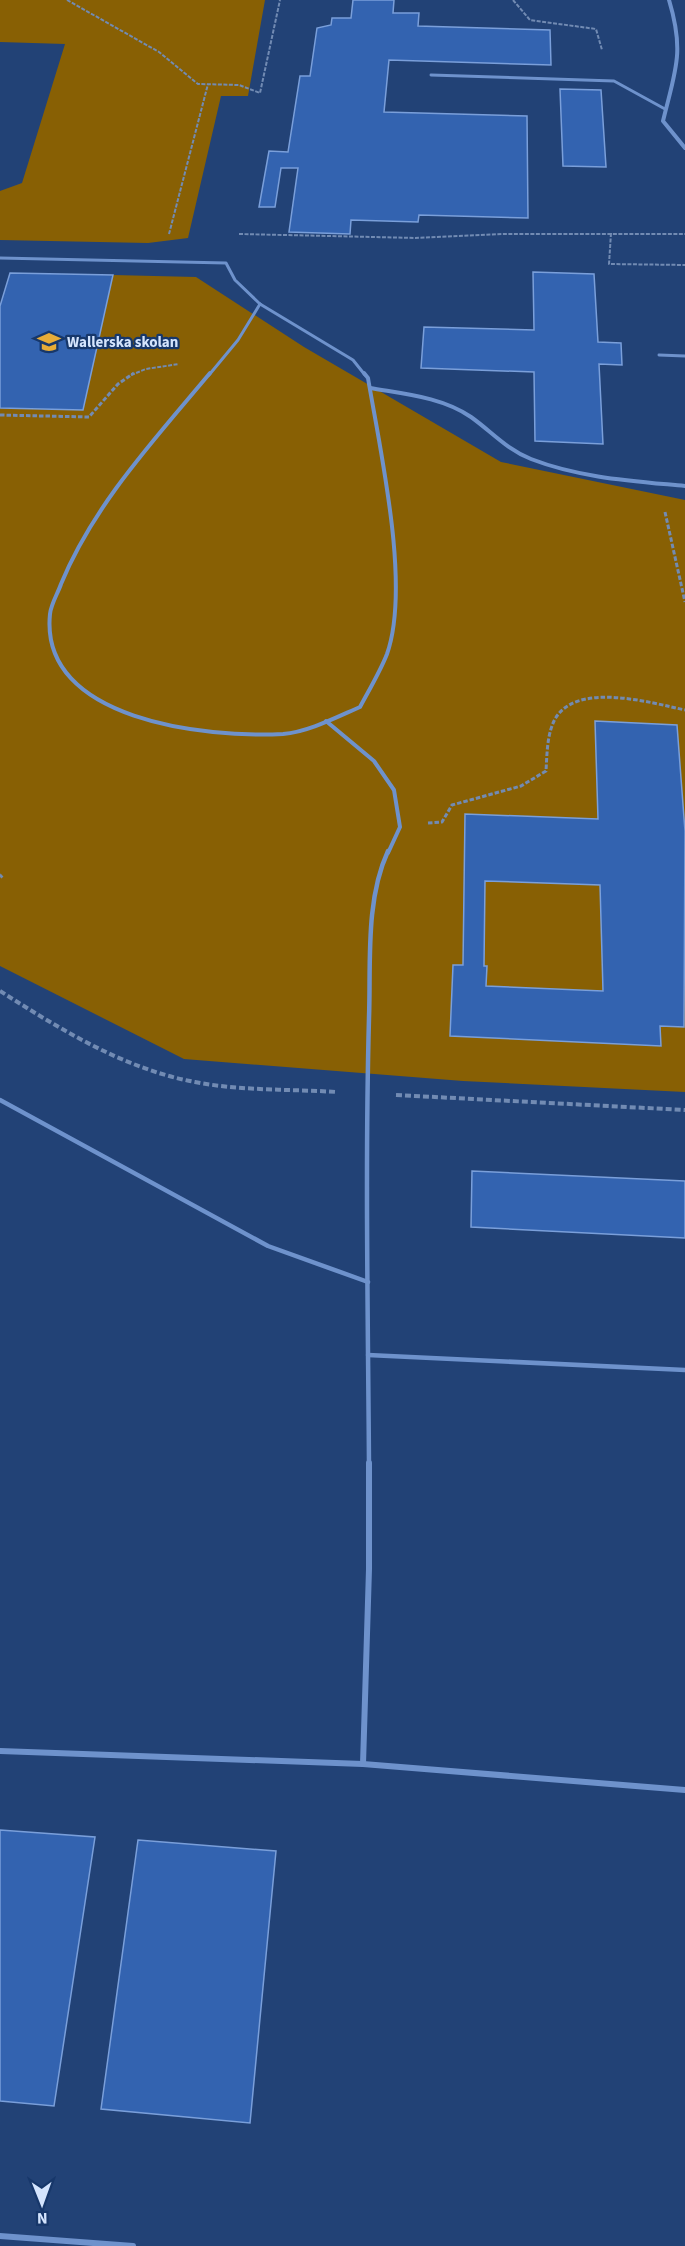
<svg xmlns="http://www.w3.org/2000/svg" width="685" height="2246" viewBox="0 0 685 2246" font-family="'Source Sans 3',sans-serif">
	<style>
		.green { fill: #886004 }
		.building { fill: #3363b0; stroke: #7a9fda; stroke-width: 1.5; fill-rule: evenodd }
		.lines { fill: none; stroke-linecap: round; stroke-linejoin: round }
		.path-far2 { stroke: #728bb3; stroke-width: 2; stroke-dasharray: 4 1.5; stroke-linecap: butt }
		.path-far1 { stroke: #728bb3; stroke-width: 3; stroke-dasharray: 4.5 2; stroke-linecap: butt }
		.path { stroke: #728bb3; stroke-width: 4; stroke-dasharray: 6 3; stroke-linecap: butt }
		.service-far3 { stroke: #6e92cc; stroke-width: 3 }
		.service-far2 { stroke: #6e92cc; stroke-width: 4 }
		.service-far1 { stroke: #6e92cc; stroke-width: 4.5 }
		.service { stroke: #6e92cc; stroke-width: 6 }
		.minor { stroke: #6e92cc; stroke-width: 4 }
		.labels { text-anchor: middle; stroke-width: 4.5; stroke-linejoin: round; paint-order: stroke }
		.far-poi-label { font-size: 15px; font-weight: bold; fill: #d4e4fd; stroke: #17376a; text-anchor: start }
	</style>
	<rect width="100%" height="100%" fill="#224276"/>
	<g class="green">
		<path d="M0,0h265l-17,96h-27l-33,142 -40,5 -148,-3v-49l22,-8 43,-139 -65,-2z"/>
		<path d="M113,275l83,2 108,70 197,115 184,38v592l-222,-11 -279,-22 -184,-93v-558l83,2z"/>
	</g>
	<g class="building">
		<path d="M353,0h41l-1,13h26l-1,13 132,4 1,35 -162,-5 -5,52 143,4 1,102 -109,-3 -1,7 -67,-2 -1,14 -61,-2 9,-64h-17l-6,39h-16l10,-56 19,1 12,-76h10l7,-48 14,-3 1,-7h19z"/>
		<path d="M560,89l41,1 5,77 -43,-1z"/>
		<path d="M533,272l61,2 4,68 23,1 1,22 -23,-1 4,80 -68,-3 -1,-69 -113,-4 3,-41 110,3z"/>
		<path d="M10,273l103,2 -30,135 -83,-2v-102z"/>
		<path d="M595,721l82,4 8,106 -1,196 -24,-1 1,20 -211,-10 3,-71h10l2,-151 133,5zM485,881l115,4 3,106 -117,-5 1,-20h-3z"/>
		<path d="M472,1171l213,10v57l-214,-11z"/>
		<path d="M0,1830l95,7 -41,269 -54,-5z"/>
		<path d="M138,1840l138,11 -26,272 -149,-14z"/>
	</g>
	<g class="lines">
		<g class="path-far2">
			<path d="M67,0l92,52 39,32 41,1 21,8 20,-93"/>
			<path d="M513,0l17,20 66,9 6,21"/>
			<path d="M611,233l-2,31 76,1"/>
			<path d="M169,234l39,-150"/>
			<path d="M239,234l176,4 88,-4h182"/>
			<path d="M131,375l15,-6 33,-5"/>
		</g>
		<g class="path-far1">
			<path d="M0,415l89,2 29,-33 16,-11"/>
			<path d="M665,512l20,90"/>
			<path d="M428,823l14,-1 10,-17 69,-19 25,-15c1,-17 1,-35 8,-50 20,-41 98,-18 131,-11"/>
		</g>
		<g class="path">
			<path d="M0,877l2,-2"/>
			<path d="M0,991c60,38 124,78 195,91 46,9 95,7 142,10"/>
			<path d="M396,1095l289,15"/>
		</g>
		<g class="service-far3">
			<path d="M431,75l183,6 51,28"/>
			<path d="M0,258l226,5 9,17 25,24"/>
			<path d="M260,304l93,56 12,15"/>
			<path d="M659,355l26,1"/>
			<path d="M209,375l29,-35 22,-36"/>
		</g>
		<g class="service-far2">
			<path d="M210,373c-55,66 -116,131 -149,211 -3,9 -10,20 -11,30 -11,107 157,124 233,120 25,-2 54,-17 77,-27 9,-17 20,-35 27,-53 24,-68 -7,-204 -19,-276l-4,-5"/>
			<path d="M370,388c34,6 72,9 101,29 21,15 35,32 60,42 49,19 102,22 154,27"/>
			<path d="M326,721l48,40 20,29 6,37 -12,26"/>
		</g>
		<g class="service-far1">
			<path d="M0,1100l268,146 100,36"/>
			<path d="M368,1355l317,15"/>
			<path d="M369,1465c-1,-149 -4,-298 0,-447 2,-54 -4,-117 19,-167"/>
		</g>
		<g class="service">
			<path d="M0,1751l363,13 322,26"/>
			<path d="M363,1764l6,-195v-106"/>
			<path d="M0,2236l133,10"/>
		</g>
		<path class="minor" d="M669,0c16,53 6,71 -6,121l22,27"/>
	</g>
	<defs>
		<g id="school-bare" transform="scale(1.8)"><path d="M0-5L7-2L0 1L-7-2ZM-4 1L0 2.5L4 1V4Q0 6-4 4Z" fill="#e8ac37" stroke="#17376a" stroke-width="2.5" paint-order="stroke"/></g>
	</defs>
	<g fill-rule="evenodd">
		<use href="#school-bare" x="49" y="342"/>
	</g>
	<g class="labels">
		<g class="far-poi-label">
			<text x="67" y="347">Wallerska skolan</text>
		</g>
	</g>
	<g transform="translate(42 2204) rotate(179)" stroke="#17376a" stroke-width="4.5" paint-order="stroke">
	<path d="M0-4.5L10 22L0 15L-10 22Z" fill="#d4e4fd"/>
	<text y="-9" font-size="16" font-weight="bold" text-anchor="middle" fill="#d4e4fd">N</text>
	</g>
</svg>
